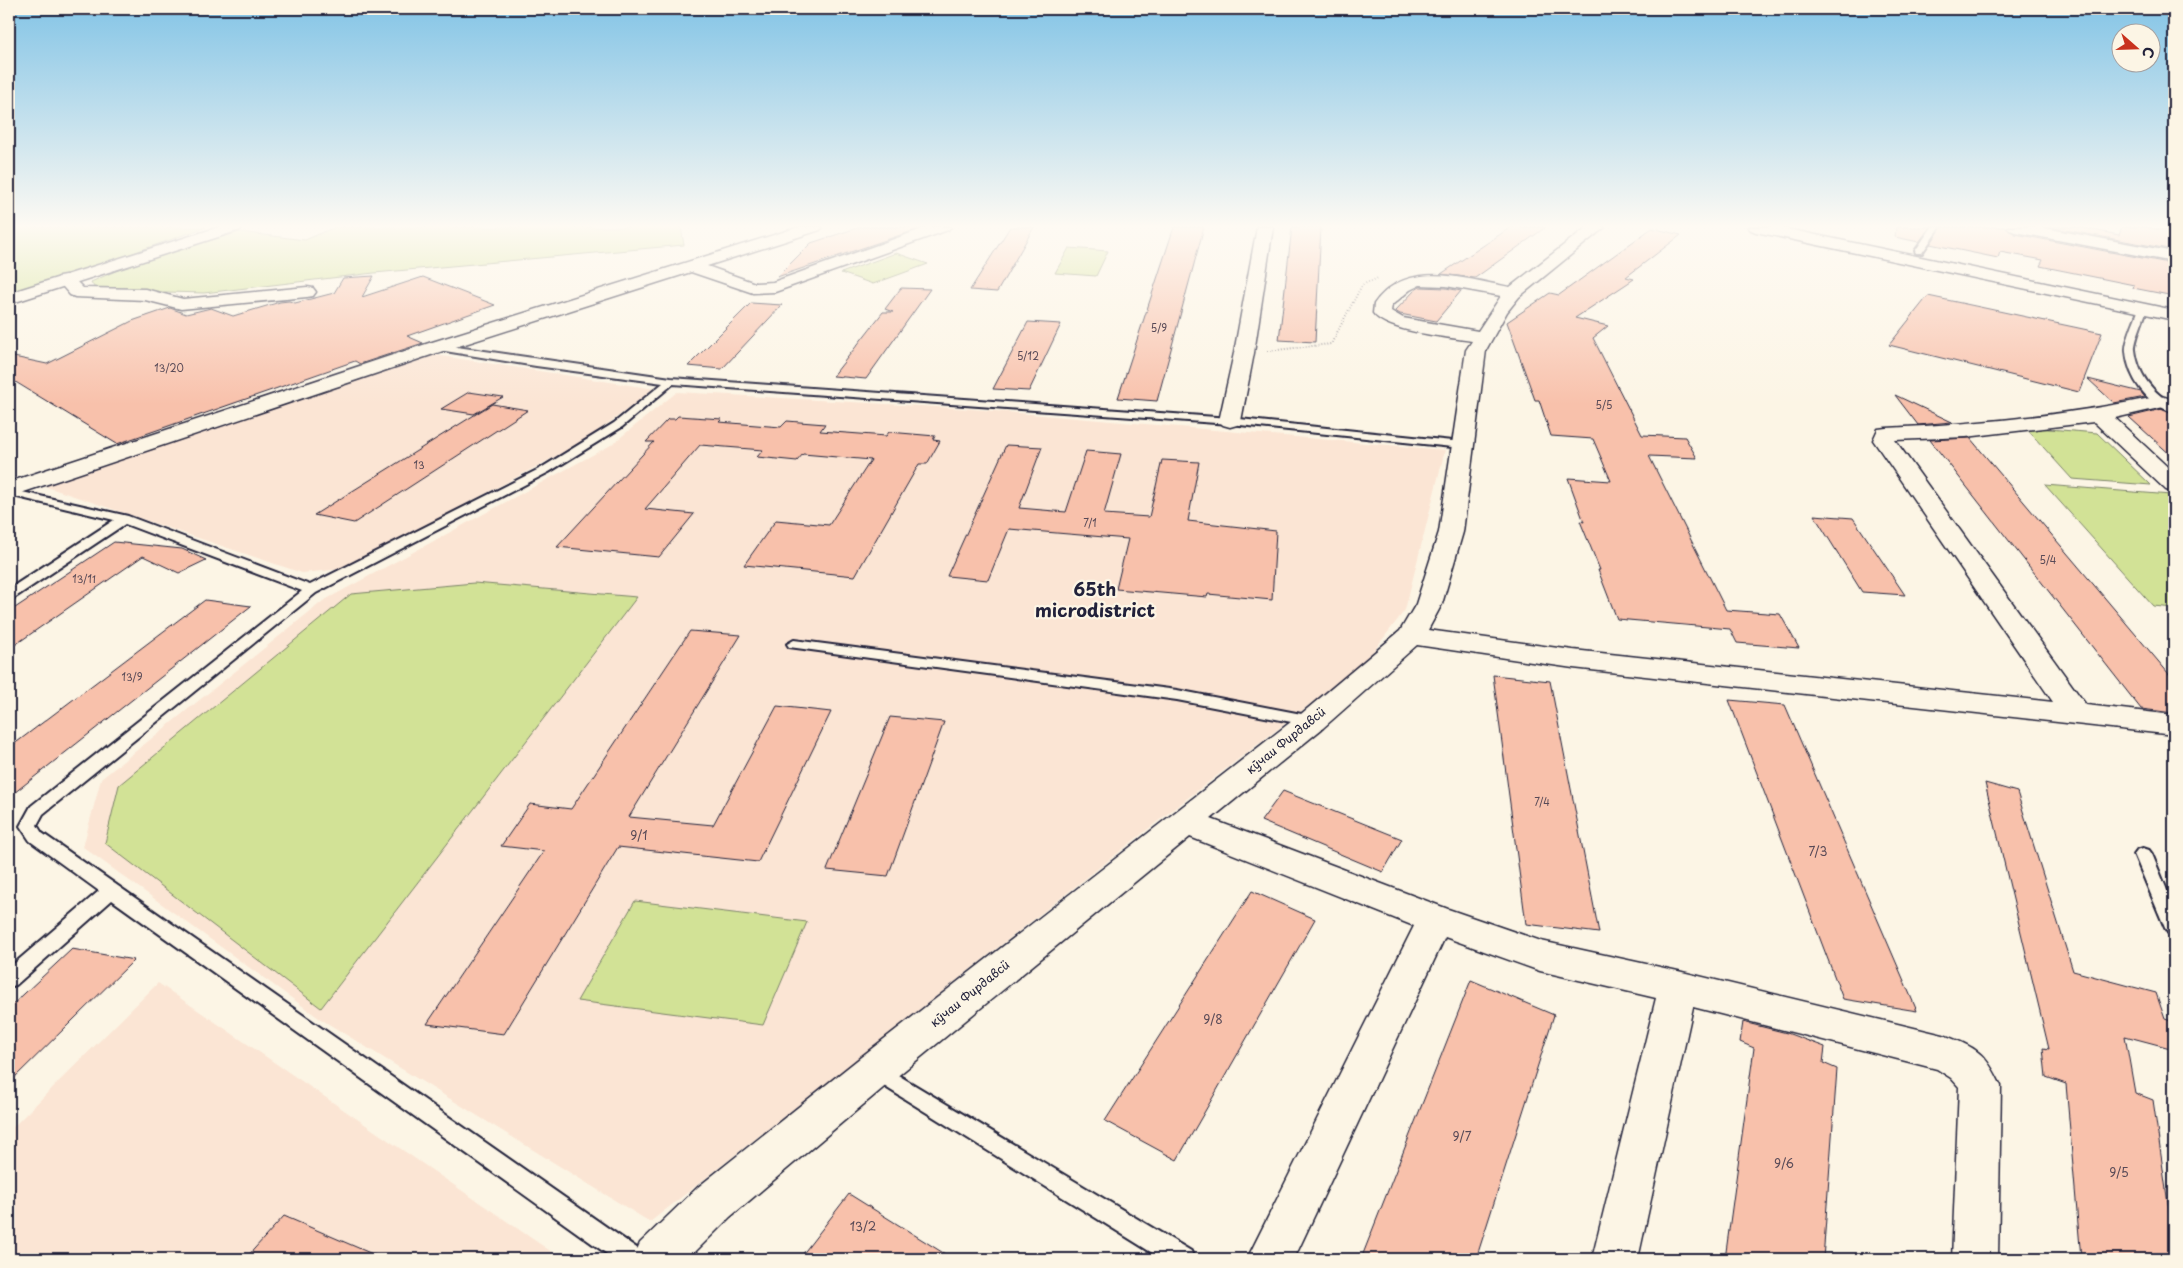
<svg xmlns="http://www.w3.org/2000/svg" width="2183" height="1268" viewBox="0 0 2183 1268" font-family="'Playpen Sans',sans-serif">
	<style>
		.built { fill: #fbe5d4 }
		.green { fill: #d2e296; stroke: #7a8268 }
		.building { fill: #f8c1ab; stroke: #22223b }
		.lines { fill: none; stroke-linecap: round; stroke-linejoin: round }
		.service-casing { stroke: #22223b; stroke-width: 4 }
		.minor-casing { stroke: #22223b; stroke-width: 3 }
		.tertiary-casing { stroke: #22223b; stroke-width: 3 }
		.secondary-casing { stroke: #22223b; stroke-width: 3 }
		.path { stroke: #22223b; stroke-width: 2; stroke-dasharray: 0.5 2.5; stroke-linecap: butt }
		.service { fill: #fcf5e5; fill-rule: evenodd }
		.minor { fill: #fcf5e5; fill-rule: evenodd }
		.tertiary { fill: #fcf5e5; fill-rule: evenodd }
		.secondary { fill: #fcf5e5; fill-rule: evenodd }
		.labels { text-anchor: middle; stroke-width: 4.5; stroke-linejoin: round; paint-order: stroke }
		.number-label { font-size: 10px; fill: #584a57 }
		.street-label { font-size: 12px; fill: #22223b; stroke: #fcf5e5 }
		.near-number-label { font-size: 12px; fill: #584a57 }
		.district-label { font-size: 18px; font-weight: bold; fill: #22223b; stroke: #fcf5e5 }
	</style>
	<rect width="100%" height="100%" fill="#fcf5e5"/>
	<filter id="ink" filterUnits="userSpaceOnUse"><feTurbulence type="fractalNoise" baseFrequency=".02" numOctaves="2"/><feDisplacementMap in="SourceGraphic" scale="10" xChannelSelector="R" yChannelSelector="G"/><feConvolveMatrix kernelMatrix="1 2 1 2 8 2 1 2 1" color-interpolation-filters="sRGB"/></filter>
	<g filter="url(#ink)">
		<g class="built">
			<path d="M435,355l220,34 -72,53 -240,127 -41,4 -258,-87z"/>
			<path d="M677,392l295,17 473,41 -40,160 -39,51 -195,150 -521,411 -331,-204 -236,-171 18,-68 222,-178 288,-156z"/>
			<path d="M158,983l404,276h-553v-128z"/>
		</g>
		<g class="green">
			<path d="M9,227h197l-197,70z"/>
			<path d="M335,227h346l3,18 -310,28 -170,20 -108,-3 -5,-8 49,-22 100,-28 65,8z"/>
			<path d="M1069,248l39,3 -12,25 -41,-3z"/>
			<path d="M896,253l32,11 -55,20 -32,-11z"/>
			<path d="M2025,427l72,6 54,52 -79,-6z"/>
			<path d="M2045,485l126,10 3,2v111l-21,-2z"/>
			<path d="M474,583l163,14 -316,411 -216,-165 14,-58 232,-191z"/>
			<path d="M635,901l172,21 -44,103 -186,-24z"/>
		</g>
		<g class="building">
			<path d="M860,227h58v2l-141,48 34,-34z"/>
			<path d="M1010,227h24l-37,65 -27,-2z"/>
			<path d="M1174,227h30l-47,174 -39,-3z"/>
			<path d="M1292,227h29l-6,115 -36,-2z"/>
			<path d="M1511,227h35l-71,51 -34,-4z"/>
			<path d="M1896,227h34l-11,15 -24,-5z"/>
			<path d="M1942,227h63l10,7 159,30v32l-41,-8 1,-3 -94,-19 3,-6 -43,-8 -2,6 -68,-14z"/>
			<path d="M2049,227h29l41,8 3,-8h23l29,5v18z"/>
			<path d="M1652,228l29,7 -55,42 8,2 -59,39 33,8 -15,12 49,97 43,2 12,21 -48,-2 77,154 54,4 19,34 -62,-5 -7,-14 -113,-10 -19,-49h2l-20,-49 4,1 -16,-44 43,3 -18,-42 -42,-3 -12,-36h-4l-28,-78 43,-29 9,2z"/>
			<path d="M374,276l-12,21 61,-20 72,28 -88,31 16,7 -63,21 -5,-3 -238,83 -108,-66v-22l38,8 85,-43 38,-13 16,6 25,-6 22,8 47,-14 9,-1 6,2 39,-10 9,-15z"/>
			<path d="M1420,287l26,1 15,3 -25,30 -36,-7 -5,-3 20,-21z"/>
			<path d="M901,288l29,1 -64,90 -33,-3 50,-64h10l-8,-3z"/>
			<path d="M1928,296l174,37 -23,59 -190,-47z"/>
			<path d="M751,303l31,2 -60,64 -34,-3z"/>
			<path d="M1028,322l33,2 -32,67 -36,-2z"/>
			<path d="M2088,379l53,13 4,5 -31,6z"/>
			<path d="M469,392l34,5 -29,17 -33,-5z"/>
			<path d="M1895,395l57,27 -34,3z"/>
			<path d="M492,404l36,6 -174,113 -40,-8z"/>
			<path d="M2162,409l12,5v44l-45,-41z"/>
			<path d="M678,416l44,3 -3,3 62,5 6,-6 38,3 -5,7 66,5 3,-4 46,4 -2,4 7,1 -13,23h-8l-64,112 -111,-11 32,-45 53,5 42,-65 -68,-6 -6,7 -40,-4 6,-7 -63,-5 -55,64 49,5 -35,43 -102,-10 97,-105h-8l22,-23h7z"/>
			<path d="M1970,438l204,242v33l-33,-4 -211,-269z"/>
			<path d="M1006,445l36,2 -23,61 47,4 20,-61 35,3 -17,60 45,3 13,-57 37,2 -11,59 88,10 -4,69 -64,-6 -1,3 -91,-8 12,-50 -119,-10 -21,51 -41,-4z"/>
			<path d="M1814,515l39,3 52,77 -43,-3z"/>
			<path d="M114,542l68,7 24,11 -27,13 -36,-17 -134,93v-37z"/>
			<path d="M205,600l46,6 -242,191v-49z"/>
			<path d="M690,631l51,4 -112,182 84,8 64,-119 54,6 -73,150 -140,-15 -114,187 -77,-10 117,-173 -43,-5 29,-42 41,5z"/>
			<path d="M1493,675l57,6 49,252 -73,-9z"/>
			<path d="M1729,700l56,5 132,306 -74,-12z"/>
			<path d="M890,717l54,5 -56,154 -61,-6z"/>
			<path d="M1985,783l32,9 56,179 83,22 9,26 9,3v27l-49,-13 10,57 18,7 21,145v14h-93l-15,-175 -20,-7 -3,-29 6,1z"/>
			<path d="M1283,791l119,48 -19,33 -122,-51z"/>
			<path d="M1252,891l63,28 -138,241 -72,-39z"/>
			<path d="M72,949l62,11 -125,123v-75z"/>
			<path d="M1471,980l83,35 -78,244h-115z"/>
			<path d="M1743,1022l44,11 38,14 -2,16 14,6 -14,190h-98l29,-211 -14,-6z"/>
			<path d="M849,1194l104,65h-154z"/>
			<path d="M284,1216l100,43h-139z"/>
		</g>
		<g class="lines">
			<g class="service-casing">
				<g id="service">
					<path d="M1932,227h8l-18,26h-6l-1,-2z"/>
					<path d="M2143,306l4,3c-3,10 -13,32 -12,41 3,25 18,43 39,55v7c-27,-6 -46,-35 -48,-61 -1,-10 9,-32 13,-42z"/>
					<path d="M436,344l235,34 559,40 232,24 5,3 -5,3 -232,-24 -557,-40 -51,43 -73,45 -233,121 -273,221 -6,11 5,8 599,418 4,8h-31l-502,-359 -96,85 -7,2v-19l90,-77 -69,-50 -10,-15 11,-20 271,-215 -177,-67 -111,74 -5,1v-10l105,-69 -105,-25v-6l119,27 182,69 231,-117 73,-45 49,-40 -127,-17 -103,-17 -2,-2z"/>
					<path d="M794,640l383,50 135,26 5,1 3,4 -3,4 -5,1 -135,-26 -388,-53 -2,-3z"/>
					<path d="M2143,848l6,2 3,4 22,53v28l-6,-2 -3,-5 -31,-74 3,-4z"/>
					<path d="M878,1063l313,188 3,8h-32l-291,-181 -3,-6 3,-6z"/>
				</g>
			</g>
			<g class="minor-casing">
				<g id="minor">
					<path d="M799,227h24l-3,3 -113,36 48,17 18,-1 155,-55h23l-3,3 -173,62 -22,1 -62,-21 -248,79 -434,146v-15l420,-139z"/>
					<path d="M1257,227h16l-19,126 -13,68 -4,4 -7,2 -7,-2 -4,-4 15,-68z"/>
					<path d="M1587,227h18l-86,70 -12,15 -21,38 -23,182 -21,72 -14,26 145,20 480,52 -180,-262 5,-11 8,-1c93,-4 184,-13 275,-32l7,2 3,4 -3,4 -53,12 59,55v19l-8,-2 -72,-68 -128,15 -71,3 191,265 88,10v20l-601,-67 -156,-23 -94,83 -112,91 237,90 93,32 137,30 265,64c34,13 42,17 58,51l-3,173h-46l7,-172 -8,-9 -14,-9 -244,-62 -55,252h-46l64,-261 -116,-27 -95,-34 -151,322h-47l167,-333 -224,-89 -301,246 -159,134 -42,42h-55l7,-16 58,-56 163,-130 440,-343 99,-83 16,-27 23,-72 27,-182 6,-9c-24,-4 -86,-9 -99,-28l1,-9c32,-46 90,-25 136,-17zM1420,285l26,1 55,10 -23,35 -75,-13 -12,-7 1,-6 18,-15z"/>
					<path d="M2007,227h32l135,25v10l-159,-30 -5,-2z"/>
					<path d="M65,275l6,1 12,12 62,1 38,10 124,-12 6,1 3,4 -3,4 -6,1 -126,12 -36,-9 -70,-3 -5,-2 -13,-15 2,-4z"/>
				</g>
			</g>
			<g class="tertiary-casing">
				<path id="tertiary" d="M219,227h24l-3,3 -231,74v-11z"/>
			</g>
			<g class="secondary-casing">
				<path id="secondary" d="M1748,227h30l396,83v10l-418,-88 -5,-2z"/>
			</g>
			<path class="path" d="M1267,351l64,-7 31,-59 16,-7"/>
			<use href="#service" class="service"/>
			<use href="#minor" class="minor"/>
			<use href="#tertiary" class="tertiary"/>
			<use href="#secondary" class="secondary"/>
		</g>
	</g>
	<linearGradient id="sky" x2="0" y2="1"><stop stop-color="#83c4e6"/><stop offset="0.56" stop-color="#fefaf3"/><stop offset="1" stop-color="#fefaf3" stop-opacity="0"/></linearGradient>
	<rect width="2183" height="404" fill="url(#sky)"/>
	<g class="labels">
		<g class="number-label">
			<text x="1159" y="332">5/9</text>
			<text x="1028" y="360">5/12</text>
			<text x="169" y="372">13/20</text>
			<text x="1604" y="409">5/5</text>
			<text x="419" y="469">13</text>
			<text x="1090" y="527">7/1</text>
			<text x="2048" y="564">5/4</text>
			<text x="84" y="583">13/11</text>
			<text x="132" y="681">13/9</text>
			<text x="1542" y="806">7/4</text>
		</g>
		<g class="street-label">
			<text transform="translate(1286 741) rotate(-39)" y="4">кӯчаи Фирдавсӣ</text>
			<text transform="translate(970 994) rotate(-39)" y="4">кӯчаи Фирдавсӣ</text>
		</g>
		<g class="near-number-label">
			<text x="639" y="840">9/1</text>
			<text x="1818" y="856">7/3</text>
			<text x="1213" y="1024">9/8</text>
			<text x="1462" y="1141">9/7</text>
			<text x="1784" y="1168">9/6</text>
			<text x="2119" y="1177">9/5</text>
			<text x="863" y="1231">13/2</text>
		</g>
		<g class="district-label">
			<text x="1095" y="596">65th<tspan x="1095" dy="21">microdistrict</tspan></text>
		</g>
	</g>
	<rect width="2183" height="1268" fill="none" stroke="#fcf5e5" stroke-width="30"/>
	<rect x="15" y="15" width="2153" height="1238" fill="none" stroke="#22223b" stroke-width="2" filter="url(#ink)"/>
	<g transform="translate(2136 48) rotate(110)"><circle r="24" fill="#fcf5e5" stroke="#a5a1a1"/>
	<path d="M0-4L9 19L0 12L-9 19Z" fill="#c8321e"/>
	<text y="-8" font-size="14" font-weight="bold" text-anchor="middle" fill="#22223b">С</text>
	</g>
</svg>
